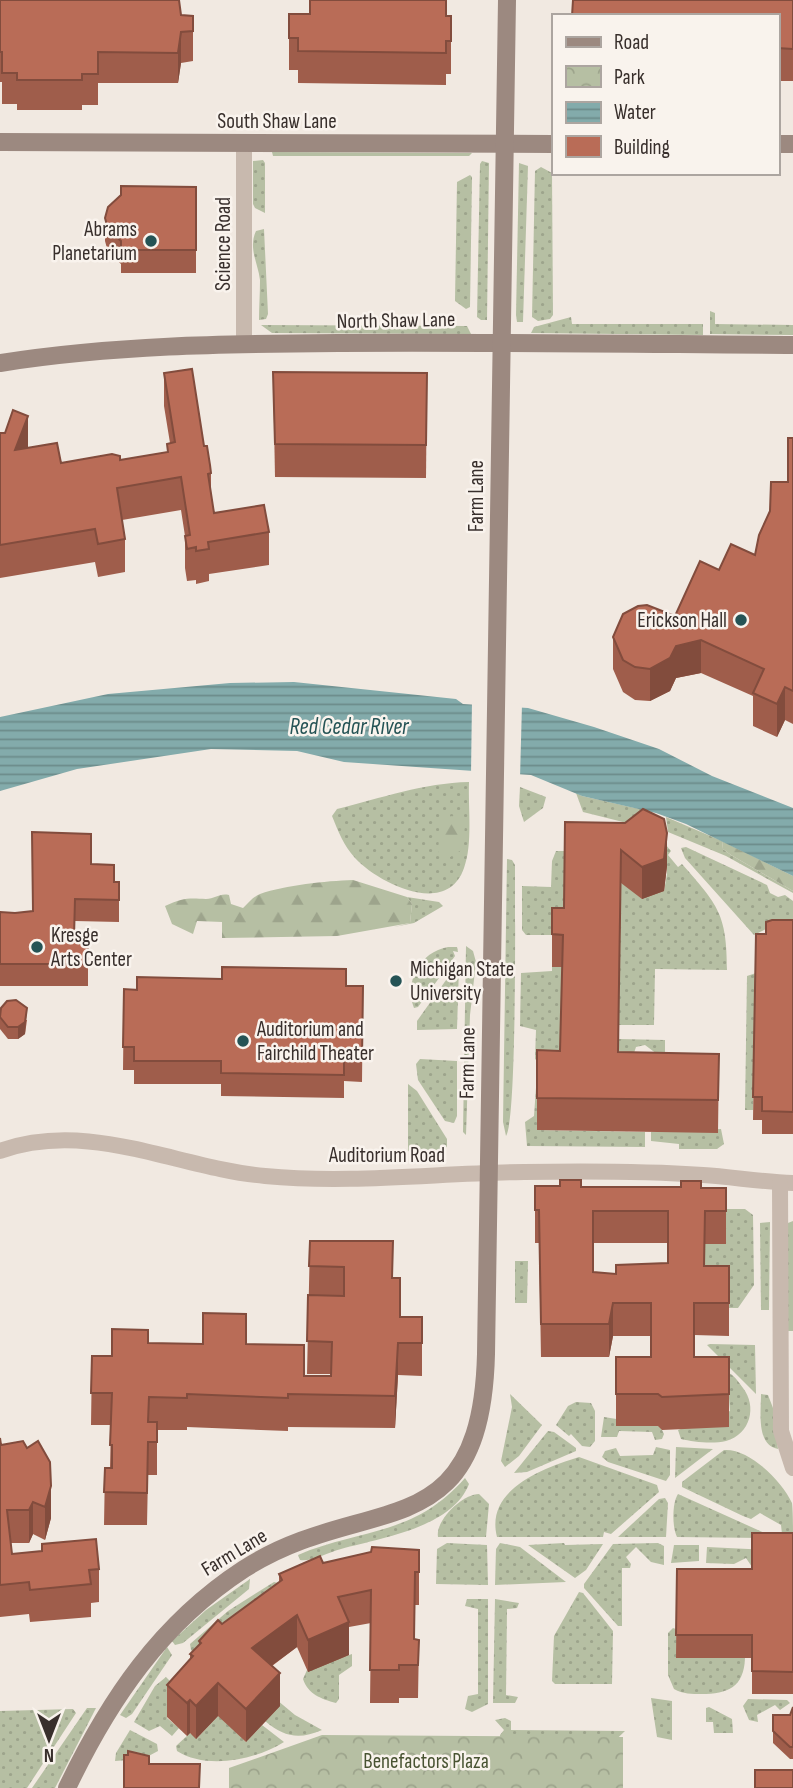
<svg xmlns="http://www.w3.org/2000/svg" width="793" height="1788" viewBox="0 0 793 1788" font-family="'Sofia Sans Condensed',sans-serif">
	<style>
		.grass { fill: url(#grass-dots) }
		.forest { fill: url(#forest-firs) }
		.park { fill: url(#park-crowns) }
		.water { fill: url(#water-rules) }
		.pier { fill: #f1e9e1 }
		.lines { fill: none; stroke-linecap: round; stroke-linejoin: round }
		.street { stroke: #c8b9ae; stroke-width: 16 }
		.secondary { stroke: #9c8980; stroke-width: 18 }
		.wall { fill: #9f5d4b; fill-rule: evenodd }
		.shaded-wall { fill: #824c3d }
		.building { fill: #b96c57; stroke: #824c3d; stroke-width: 2; fill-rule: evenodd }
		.poi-dot { fill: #255355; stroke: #f9f3ed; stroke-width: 2.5 }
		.labels { text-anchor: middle; stroke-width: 5; stroke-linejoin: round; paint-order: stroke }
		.street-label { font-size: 21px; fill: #382f2c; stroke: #f9f3ed }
		.poi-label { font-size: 21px; fill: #382f2c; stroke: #f9f3ed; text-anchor: start }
		.park-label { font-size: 21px; fill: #485332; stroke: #f9f3ed }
		.water-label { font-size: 23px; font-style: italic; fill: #255355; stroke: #f9f3ed }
	</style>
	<defs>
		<pattern id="grass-dots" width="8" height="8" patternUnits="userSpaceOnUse" patternTransform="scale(1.75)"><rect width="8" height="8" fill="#b6bfa3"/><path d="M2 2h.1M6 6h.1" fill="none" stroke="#9da48c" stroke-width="1.8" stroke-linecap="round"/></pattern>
		<pattern id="forest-firs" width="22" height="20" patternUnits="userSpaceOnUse" patternTransform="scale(1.75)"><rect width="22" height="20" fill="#b6bfa3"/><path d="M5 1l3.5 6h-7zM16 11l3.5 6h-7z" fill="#9da48c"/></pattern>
		<pattern id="park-crowns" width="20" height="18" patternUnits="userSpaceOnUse" patternTransform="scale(1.75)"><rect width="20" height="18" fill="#b6bfa3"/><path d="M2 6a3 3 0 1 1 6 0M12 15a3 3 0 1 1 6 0" fill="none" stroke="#9da48c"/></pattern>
		<pattern id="water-rules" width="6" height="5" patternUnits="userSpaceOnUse" patternTransform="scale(1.75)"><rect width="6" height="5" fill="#83abab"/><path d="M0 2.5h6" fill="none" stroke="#6c8c8b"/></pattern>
	</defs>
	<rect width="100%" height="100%" fill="#f1e9e1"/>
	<g class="grass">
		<path d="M272,152l172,1h28l-3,3h-196z"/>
		<path d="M263,160l2,3v50l-10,-5 -2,-4v-43z"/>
		<path d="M482,161l7,2 -2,157h-6l-4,-3 3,-153z"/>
		<path d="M519,163l9,3 -5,156h-6l-1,-7z"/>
		<path d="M541,167l11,6 1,142 -3,4 -12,2 -6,-4 3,-146z"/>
		<path d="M470,175l2,2 -2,130 -4,2 -11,-8 2,-119z"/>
		<path d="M264,229l4,85 -2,5 -7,1c0,-13 1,-26 1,-40 -2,-17 -12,-32 -4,-49z"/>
		<path d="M710,311l5,2v11l78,1v10l-83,-1z"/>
		<path d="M571,317l1,7h131v11l-172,-2 3,-6z"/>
		<path d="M261,325l206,1 4,8 -199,-1z"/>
		<path d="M469,782c-1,26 4,62 -5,86 -17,50 -86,15 -109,-10 -11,-12 -17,-27 -23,-42l5,-7c44,-11 87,-26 132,-27z"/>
		<path d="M520,787l26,10 -3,11 -19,14 -5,-16z"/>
		<path d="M576,793l6,3 62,14 -13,14 -48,-12z"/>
		<path d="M666,817l56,24 1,8 8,6 62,36v2l-67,-37 -58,-24z"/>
		<path d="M666,845l5,6 -3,4 10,12 4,-3c36,41 45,50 45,106l-72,-1 -1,56h-36l3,-142 43,8 3,-17z"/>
		<path d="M686,847l81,38 3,8 8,4 7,-2 8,6v23l-21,2 -18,9 -69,-77 -4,-10z"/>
		<path d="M556,851h32l-24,89 -12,-5h-26l-4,-5v-44l29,1 1,-26z"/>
		<path d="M507,859l5,1 3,5c0,36 2,256 -9,271l-3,-14z"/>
		<path d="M407,897l32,5 4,4 -29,17 -20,4 16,-4 2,-19z"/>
		<path d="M466,946l7,5 3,11 -6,53 -4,120 -3,-3z"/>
		<path d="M448,947h9l1,5 -5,-1 2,5 -37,51 -4,1c-10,-27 6,-56 34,-61z"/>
		<path d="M456,966l3,1 -2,62 -40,1v-9z"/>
		<path d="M552,967h11l-1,85 -21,12 -6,-5 1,-29 -16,-4 1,-53 31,-2z"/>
		<path d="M756,973l-3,137h-8l2,-134z"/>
		<path d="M618,1039l47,1v20l-20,-15 -9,2 -2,6 -19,1z"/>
		<path d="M420,1059l37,2v55l-3,7 -9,-2 -27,-41 -2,-16z"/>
		<path d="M537,1073v57l108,2v15l-118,-1 -2,-24 9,-6z"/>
		<path d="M408,1084l9,7 30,48v8l-15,6h-22l-2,-3z"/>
		<path d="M721,1129l3,15 -7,5h-38v-5l-28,-3v-9z"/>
		<path d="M726,1209h19l8,6 1,70 -16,23h-9v-9l-26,-4 2,-51h21z"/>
		<path d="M793,1221v110h-5v-108z"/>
		<path d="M770,1222l-1,88h-8l-1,-87z"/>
		<path d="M515,1261h13l-1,42h-12z"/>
		<path d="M710,1344l45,1 1,49 -49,-49z"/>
		<path d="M727,1372c7,3 11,9 16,16 14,18 8,46 -17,53 -13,3 -33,1 -45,-2l-3,-9 52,-19z"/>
		<path d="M510,1394l32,31 -23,31 -14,11 -4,-6 11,-54z"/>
		<path d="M761,1394l7,1 5,13 5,41c-22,-4 -17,-37 -17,-55z"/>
		<path d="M576,1402l15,1 4,8v30l-5,6 -8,-1 -11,-12 -2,2 -13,-11 12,-19z"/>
		<path d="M604,1417l56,9 4,8 -2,5 -7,1 -3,-8 -33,-1 -2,6h-16z"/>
		<path d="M548,1431l6,1 22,16v3l-49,21 -13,1z"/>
		<path d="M656,1447l14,3v25l-4,6 -58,-19 -6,-5 3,-6 11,-3 4,8 33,-1z"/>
		<path d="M676,1447l37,2 -38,29z"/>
		<path d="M724,1450c25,-2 58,31 68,53 1,9 1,25 1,34l-11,-3 -1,-9 -21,-12 -9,6 -8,-3 -61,-29v-5z"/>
		<path d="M579,1457l78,28 2,7 -48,42 -7,-2 -1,5h-106c-12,-47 44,-68 82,-80z"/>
		<path d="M465,1478l4,6c-17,44 -89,54 -128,65 -12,3 -30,13 -41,11l-2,-5 12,-5c63,-22 107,-18 155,-72z"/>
		<path d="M479,1494l10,10 -3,33h-48c-3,-17 25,-43 41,-43z"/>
		<path d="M678,1494l91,41 -1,3 -91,-1c-5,-10 -5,-34 1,-43z"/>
		<path d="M665,1498l3,5 -2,34h-48l41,-38z"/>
		<path d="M447,1543l40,2 1,40 -52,-1 1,-35z"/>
		<path d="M500,1543l20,4 46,35 -71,3 1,-36z"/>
		<path d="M564,1543l1,2 38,-1 -17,26 -11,8 -47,-33z"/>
		<path d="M658,1543l6,3v19l-13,-3 -15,-15 -10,10 5,7 -1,4h-8v58h-4l-34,-38v-4l29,-40z"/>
		<path d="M674,1545h25v16l-28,2z"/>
		<path d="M707,1547l64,3 -19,17 -6,-9 -12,6 -28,-1z"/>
		<path d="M250,1579l-1,10 -66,54 -8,2 -3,-4 34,-31z"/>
		<path d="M274,1582l4,1 -73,83 -14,-16 -1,-6 38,-33z"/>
		<path d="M579,1592l4,1 30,38 -1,53h-57l-3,-3 2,-45z"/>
		<path d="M467,1599h21v105l-16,8 -7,-3 3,-13 10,-2v-85l-13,-3z"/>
		<path d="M495,1599l24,4 -2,5 -10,1 -1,86 12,2 -3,6h-22z"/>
		<path d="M673,1628l72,30c-1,29 -17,36 -44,36 -9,0 -18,0 -27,-5l-6,-14v-42z"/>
		<path d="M167,1647l5,8 -40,59 -6,4 -6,-3z"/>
		<path d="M352,1654v12l-13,9v24l-3,4c-15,-4 -28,-9 -33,-24l4,-9z"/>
		<path d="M166,1677l7,7 -6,34 12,10 -7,8 -12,-10 -11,5 -15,-9 21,-36z"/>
		<path d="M651,1698l21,3v39l-15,-3z"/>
		<path d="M748,1699l39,1 3,3 -10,7 -5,-5 -18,10 1,7 -9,-2 -6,-14z"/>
		<path d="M277,1700l18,15 27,15c-23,10 -38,7 -57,-9z"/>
		<path d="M709,1707l23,12 1,14h-19l-1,-11h-7v-14z"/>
		<path d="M87,1708h9l-41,80h-23z"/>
		<path d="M73,1709l3,4 -49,75h-27v-77z"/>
		<path d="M220,1714l26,28 16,-17 22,17c-29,18 -77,28 -107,9l-1,-5 14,-13 7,5z"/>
		<path d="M505,1718l6,3v9l114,1 -59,57 -67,-39 1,-14 4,-5 -9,-10z"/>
		<path d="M130,1730l27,14 1,7 -15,8 -28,2 1,-8z"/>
	</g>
	<g class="forest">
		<path d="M452,816l13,7 -2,26 -16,10 -9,-4 2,-35z"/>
		<path d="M722,841l71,35v15l-62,-36 -8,-6z"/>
		<path d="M353,880l54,17 5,7 -2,19 -73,13 -115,2v-16l-25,-1 -4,13 -21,-10 -7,-18c18,-8 22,-8 41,-7 9,0 13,-6 23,-4l2,9 12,4c5,-5 11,-12 17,-14 26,-9 65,-13 93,-14z"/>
	</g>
	<path class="park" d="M322,1735l301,2v51h-394v-20z"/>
	<path class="water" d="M294,682l162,17 7,5 65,4 66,19 65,22 53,27 81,32v68l-107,-52 -30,-11 -74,-17 -51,-21 -187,-13 -47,-11 -86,-2 -134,20 -77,22v-74l108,-23 122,-11z"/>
	<path class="pier" d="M472,701l50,3 -2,74 -49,-4z"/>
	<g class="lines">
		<g class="street">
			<path d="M244,344v-200"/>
			<path d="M0,1151c89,-32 177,17 265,25 86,8 173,-3 259,-4 59,-1 120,-1 179,3 30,2 60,7 90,8"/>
			<path d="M780,1183l1,248 12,37"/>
		</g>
		<g class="secondary">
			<path d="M0,142l553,2"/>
			<path d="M777,144h16"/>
			<path d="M0,363c115,-18 222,-19 338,-20 152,-1 303,1 455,2"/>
			<path d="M67,1788c42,-88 94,-165 177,-219 121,-78 237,-16 242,-215l21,-1354"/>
		</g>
	</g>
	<g class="wall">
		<path d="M0,0l193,16v45l-12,2 -3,20h-80v22h-16v5h-65v-6h-15v-22h-2z"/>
		<path d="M793,0v81h-16v-65z"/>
		<path d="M289,14l162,2v58h-5v11l-148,-2v-13h-9z"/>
		<path d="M196,187v86h-75v-9l-13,-12 -3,-11v-23z"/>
		<path d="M273,372l154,1 -1,105 -151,-1z"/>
		<path d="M164,373l40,73 7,27v19l3,21 55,19v33l-60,9v7l-13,3v-4l-9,1 -2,-13v-32l-4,-26 -59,10 3,19v33l-27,5 -3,-15 -95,16v-145l28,15 33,15 59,-3 47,-8v-8l3,-1 -6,-37z"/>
		<path d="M793,438v286l-8,-4 -8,17 -24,-11v-30l-52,-23 -25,5 -6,13 -20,10 -15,-1 -12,-8 -10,-23v-32l62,-21 44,-46 36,-15 33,-73z"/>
		<path d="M565,822l102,44 -3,25 -22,8 -21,-16 -3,169 101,2 -1,79 -181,-3v-80l23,1 3,-84h-11v-59h12z"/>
		<path d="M32,832l59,32 23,18h5v40l-44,-1 -1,16h14v49h-88v-74l15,1 18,-2z"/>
		<path d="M793,920v214h-31v-14h-9l3,-186h10z"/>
		<path d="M346,986h17l-1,96 -18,-1v17l-123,-2v-12h-87v-14h-11l1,-81z"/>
		<path d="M0,1015l27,5 -2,14 -7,5h-10l-8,-10z"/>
		<path d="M535,1186l191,2v56h-21l-1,22h25v70l-35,-1v22h35v70l-67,3 -4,-4h-42v-69h35v-21h-38l-4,21h-68l-2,-114h-4zM593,1243h75v20l-52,11 -23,-2z"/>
		<path d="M310,1241l83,37 7,39h22v59l-24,-1 -3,53 -107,-1v4l-101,-4v3h-30v45h-9l-1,50h-43l1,-57h5l1,-43h-20l1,-69h20l36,-13 98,1 58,32h27v-2h-24z"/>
		<path d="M0,1438l1,7 22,-4 28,77 -6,22 -12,-6 -4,9h-18l1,11 87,15v33l-8,1v14l-61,5 -1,-8 -29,3z"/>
		<path d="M793,1533v161h-41v-36h-76l1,-89h75z"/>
		<path d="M419,1550v55h-4v34l4,1 -1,58h-19v5h-29l1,-80 -22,4v28l-41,17 -11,-25 -25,19 8,40 -34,36 -28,-26 -22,23 -6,-6 -3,3 -20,-19v-32l23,-26v-5l9,-9v-4l80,-59v-8l44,-11z"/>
		<path d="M793,1707v52h-3l-17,-16v-28h17z"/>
	</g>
	<g class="shaded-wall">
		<path d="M181,32v31l-3,20v-30z"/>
		<path d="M28,416v32l-13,2z"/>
		<path d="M701,640v33l-25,5 -6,13 -20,10v-32l26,-23z"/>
		<path d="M785,687v33l-8,17v-33z"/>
		<path d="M667,833v33l-3,25 -22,8v-32z"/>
		<path d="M27,1008l-2,26 -7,5v-12z"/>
		<path d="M613,1303v33l-4,21v-33z"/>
		<path d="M398,1343v32l-3,53v-32z"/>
		<path d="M51,1486v32l-6,22v-33z"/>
		<path d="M33,1502v32l-4,9v-33z"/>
		<path d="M297,1615v32l-45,33v-32z"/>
		<path d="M349,1622v33l-41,17v-32z"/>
		<path d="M280,1673v33l-34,36v-33z"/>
		<path d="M218,1683v33l-22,23v-33z"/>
		<path d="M190,1700v33l-3,3v-33z"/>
	</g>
	<g class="building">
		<path d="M0,0h179l2,15 12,1v15l-12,1 -3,21 -80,-1v22h-16v6h-65v-7h-15v-21h-2z"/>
		<path d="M310,0h136v16h5v25h-5v12l-148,-2v-13h-9v-24h21z"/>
		<path d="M573,0h220v49l-16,-1v-32h-205z"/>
		<path d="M121,186l75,1v63h-75v-9l-13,-12 -3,-11 3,-11 13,-12z"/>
		<path d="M192,369l12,77h3l3,19 1,8 -3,1 6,39 50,-8 5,27 -61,10 1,7 -13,2v-4l-9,2 -2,-13 5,-1 -9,-58 -64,11 8,51 -27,5 -3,-15 -95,16v-112h5l8,-23 15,6 -13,34 42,-7 4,20 51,-9 8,2v4l48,-8 -1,-8 8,-2 -11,-69z"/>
		<path d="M273,372l154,1 -1,72 -151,-1z"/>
		<path d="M788,438h5v253l-8,-4 -8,17 -24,-11 11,-24 -63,-29 -25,6 -6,12 -20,11 -15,-2 -12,-7 -10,-23 10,-23 15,-8 9,-1 28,11 25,-55 19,9 12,-26 24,11 4,-20 11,-24 1,-29h17z"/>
		<path d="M643,809l21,10 3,14 -3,26 -22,8 -21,-17 -3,202 101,2 -1,46 -181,-2v-48l23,1 3,-116 -11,-1v-26h12l1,-86 60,1z"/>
		<path d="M32,832l59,2v30l23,1v17h5v18l-44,-1 -1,38h14v27h-88v-52l15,1 18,-2z"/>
		<path d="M772,920h21v192l-31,-1v-14h-9l3,-163h10v-12z"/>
		<path d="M222,967l124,2v17h17l-1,73 -18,-1v17l-123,-2v-12h-87v-14h-11l1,-58 13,1v-13l85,2z"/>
		<path d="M16,1000l11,8 -2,14 -7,5h-10l-8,-10 1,-9 6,-7z"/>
		<path d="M560,1180h21v7h100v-6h20v7h25v23h-21l-1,55h25v37h-35v54h35v37l-67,3 -4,-3h-42v-37h35v-54h-38l-4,21h-68l-2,-114h-4v-24h25zM593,1211h75v52l-52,2v9l-23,-2z"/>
		<path d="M310,1241h83l-1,37h8v39h22v26h-24l-3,53 -107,-2v4l-101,-4v4l-38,-1 -1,25h9v20h-9l-1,51 -43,-1 1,-24h7v-23h-2l2,-52h-21l1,-37h20v-27l36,1v13l55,1v-31l43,1v30l58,1v31h27l1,-34 -25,-1 1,-46 36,1v-29l-35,-1z"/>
		<path d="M0,1438l1,7 22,-4 4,7 11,-7 12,21 1,24 -6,21 -12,-5 -4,8h-22l5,44 30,-3v-7l54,-5 3,30 -10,1 2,14 -61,6 -1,-8 -29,3z"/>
		<path d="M752,1533h41v139l-41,-1v-36h-76l1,-66h75z"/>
		<path d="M372,1547l47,3v22h-4l-1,67 5,1 -1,25h-19v5h-29l1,-80 -33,7 11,25 -41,18 -11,-25 -45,33 28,25 -34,36 -28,-26 -22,23 -6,-6 -3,3 -20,-18 26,-29 -3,-2 11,-11 -2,-2 19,-21 4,4 60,-44 -3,-6 41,-18 3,7 48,-11z"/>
		<path d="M793,1707v40h-3l-17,-16v-16h17z"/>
		<path d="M128,1751l21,5v8h51l-1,24h-75v-33h4z"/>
		<rect x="755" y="1770" width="38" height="18"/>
	</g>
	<g class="poi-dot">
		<circle cx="151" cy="241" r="7"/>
		<circle cx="741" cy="620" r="7"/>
		<circle cx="37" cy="947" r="7"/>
		<circle cx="396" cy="981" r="7"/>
		<circle cx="243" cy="1041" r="7"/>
	</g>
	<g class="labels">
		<g class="street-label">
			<text x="277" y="128">South Shaw Lane</text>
			<text transform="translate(223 244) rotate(-90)" y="7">Science Road</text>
			<text transform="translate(396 320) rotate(-1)" y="7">North Shaw Lane</text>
			<text transform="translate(476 496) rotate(-90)" y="7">Farm Lane</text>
			<text transform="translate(467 1063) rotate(-89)" y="7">Farm Lane</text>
			<text x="387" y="1162">Auditorium Road</text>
			<text transform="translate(234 1552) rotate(-31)" y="7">Farm Lane</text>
		</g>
		<g class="poi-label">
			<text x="137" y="236" text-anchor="end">Abrams<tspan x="137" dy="24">Planetarium</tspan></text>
			<text x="727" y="627" text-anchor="end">Erickson Hall</text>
			<text x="51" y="942">Kresge<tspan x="51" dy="24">Arts Center</tspan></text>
			<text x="410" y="976">Michigan State<tspan x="410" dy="24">University</tspan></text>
			<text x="257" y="1036">Auditorium and<tspan x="257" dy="24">Fairchild Theater</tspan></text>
		</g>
		<g class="park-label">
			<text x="426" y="1768">Benefactors Plaza</text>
		</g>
		<g class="water-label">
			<text x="349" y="734">Red Cedar River</text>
		</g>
	</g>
	<rect x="552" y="14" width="228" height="161" fill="#f9f3ed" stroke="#aca5a0" stroke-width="2"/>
	<rect x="566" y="37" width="35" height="10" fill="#9c8980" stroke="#aca5a0" stroke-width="2"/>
	<text x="614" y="49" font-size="21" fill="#382f2c">Road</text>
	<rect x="566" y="66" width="35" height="21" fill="url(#park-crowns)" stroke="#aca5a0" stroke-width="2"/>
	<text x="614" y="84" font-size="21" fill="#382f2c">Park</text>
	<rect x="566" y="102" width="35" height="21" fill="url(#water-rules)" stroke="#aca5a0" stroke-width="2"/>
	<text x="614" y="119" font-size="21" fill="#382f2c">Water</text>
	<rect x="566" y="136" width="35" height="21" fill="#b96c57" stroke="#aca5a0" stroke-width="2"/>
	<text x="614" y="154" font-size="21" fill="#382f2c">Building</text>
	<g transform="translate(49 1739) rotate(180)" stroke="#f9f3ed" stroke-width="5" paint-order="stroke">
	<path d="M0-5L12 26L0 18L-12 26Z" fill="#382f2c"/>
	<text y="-10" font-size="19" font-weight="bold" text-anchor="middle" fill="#382f2c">N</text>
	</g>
</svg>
